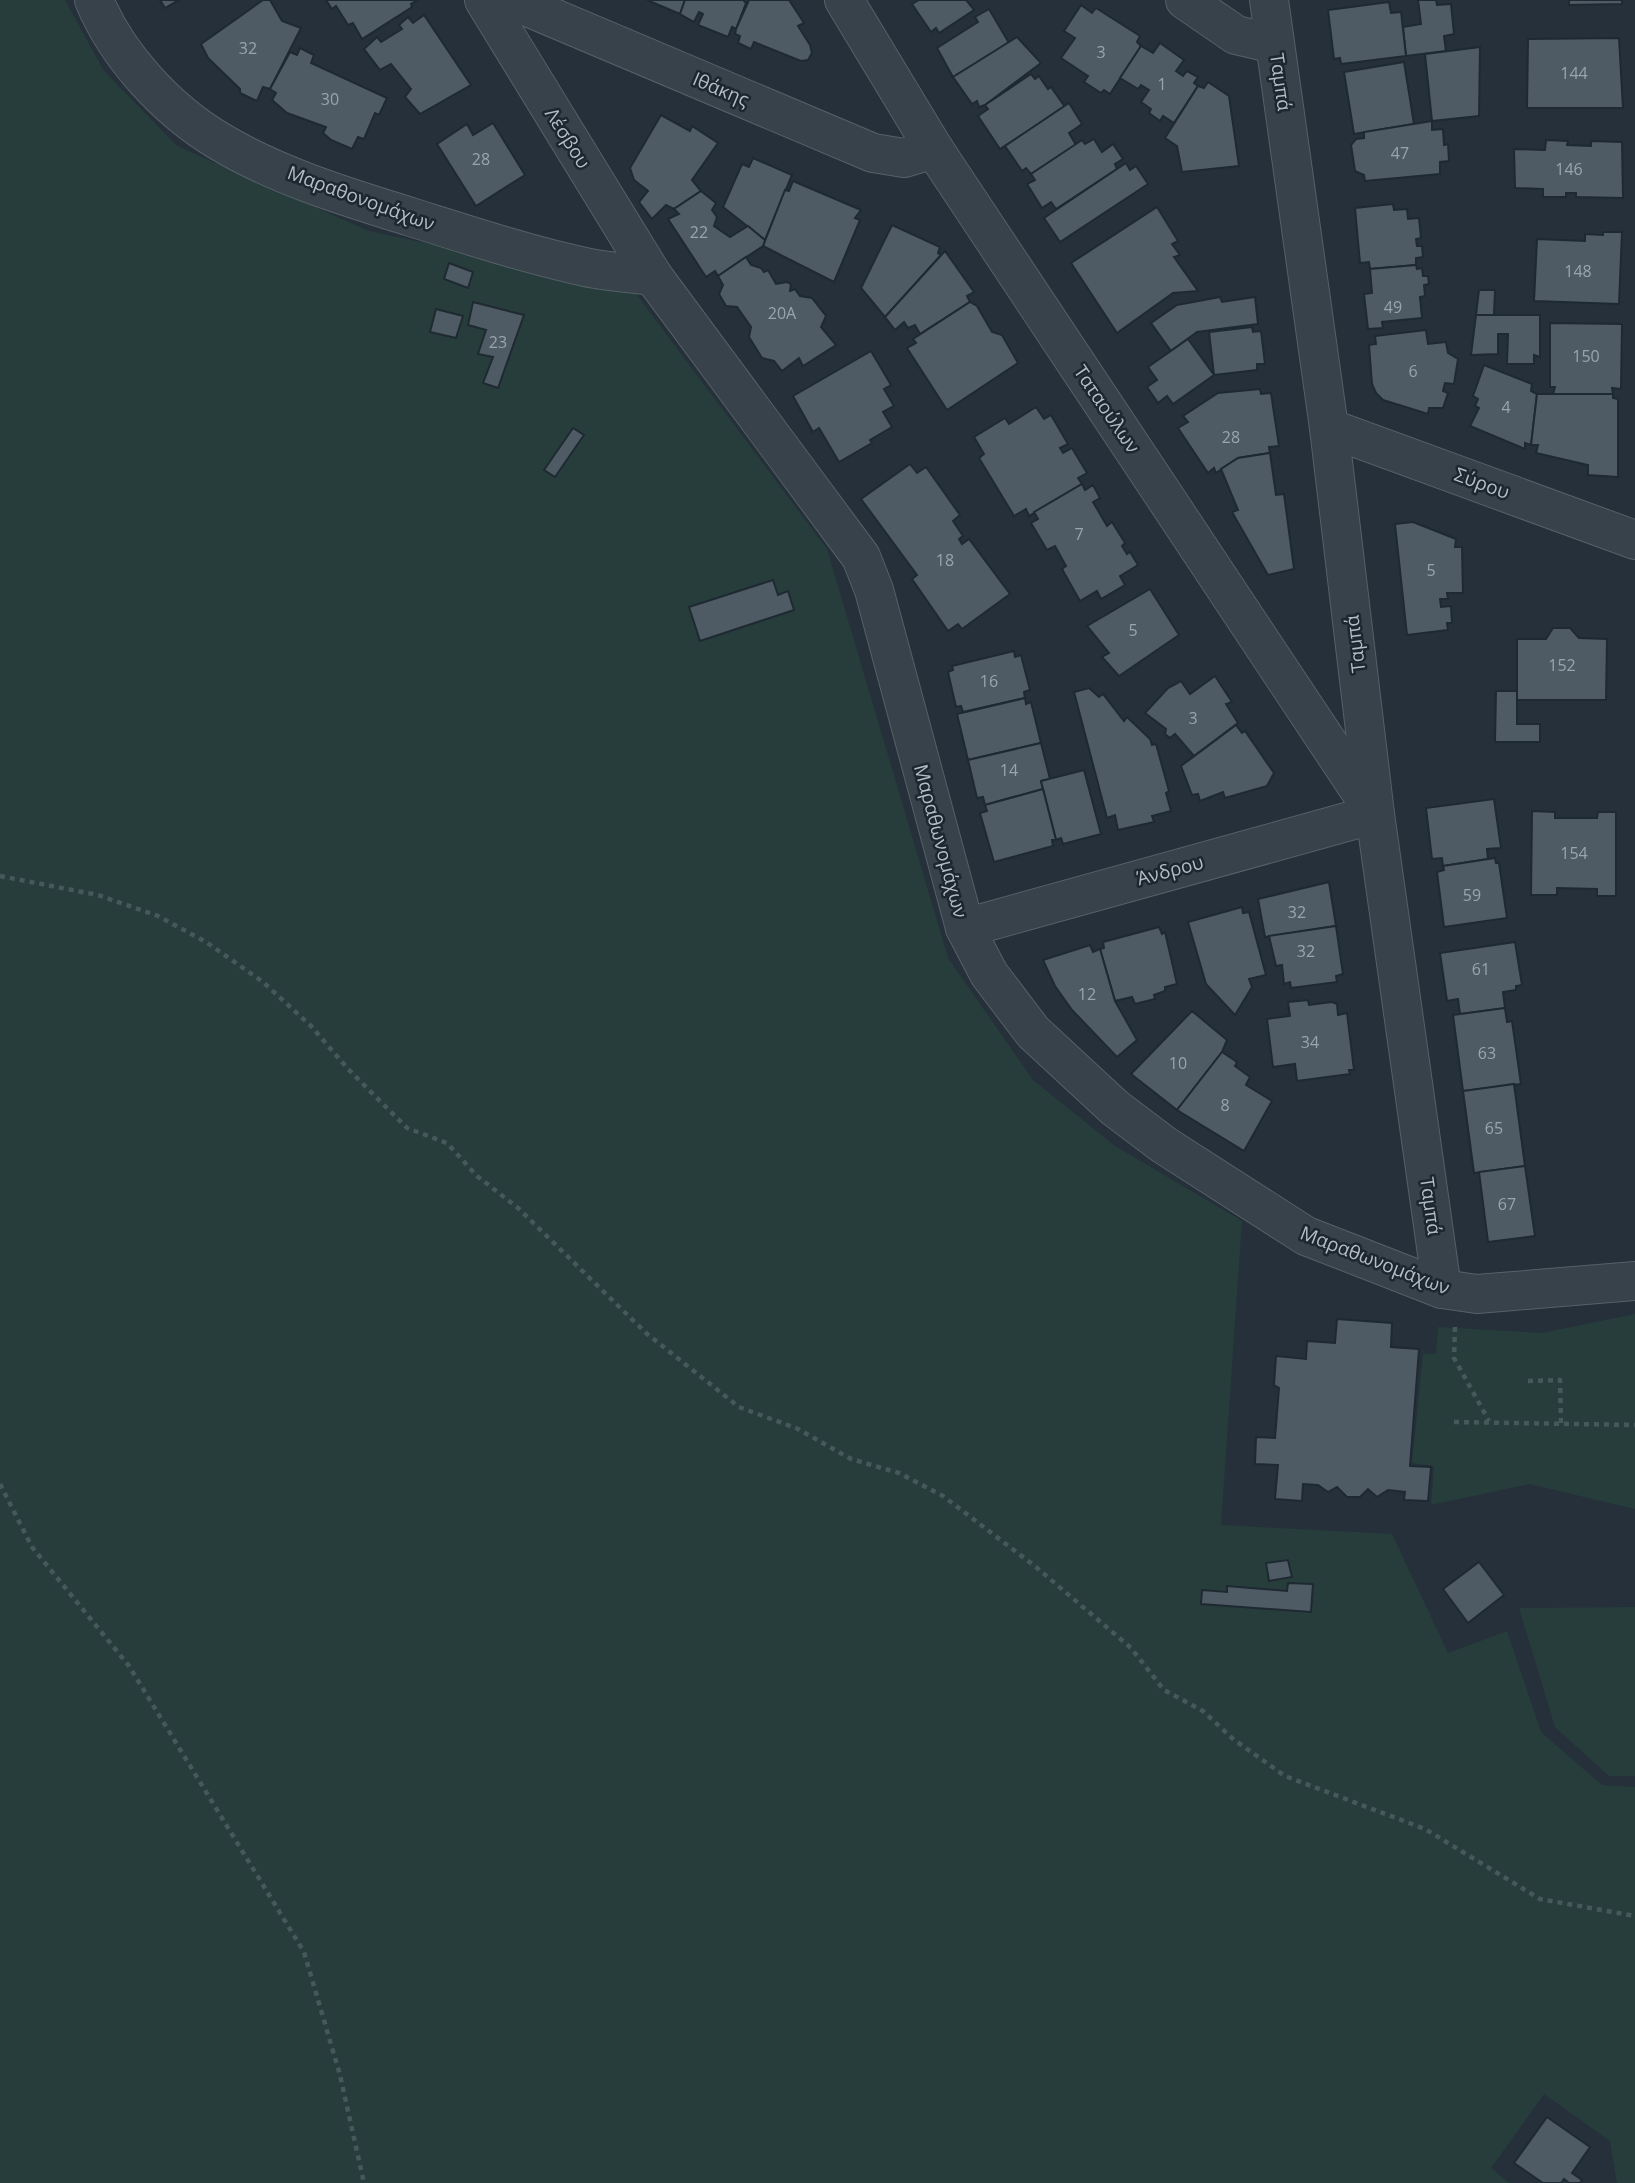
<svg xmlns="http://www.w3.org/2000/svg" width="1635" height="2183" viewBox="0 0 1635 2183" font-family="'Open Sans',sans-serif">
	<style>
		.green { fill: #273d3c }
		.building { fill: #4e5b65; stroke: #1f2931; stroke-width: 2 }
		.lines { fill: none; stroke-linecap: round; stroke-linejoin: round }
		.minor-casing { stroke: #566068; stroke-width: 40 }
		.path { stroke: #46595a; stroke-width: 4.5; stroke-dasharray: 5 5; stroke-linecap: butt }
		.minor { stroke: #38424a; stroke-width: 38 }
		.labels { text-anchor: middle; stroke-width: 5; stroke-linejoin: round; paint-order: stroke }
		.number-label { font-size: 16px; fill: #9aa4ae }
		.street-label { font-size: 19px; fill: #b4bdc6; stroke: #1d272f }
	</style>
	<rect width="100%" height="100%" fill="#25303a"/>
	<g class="green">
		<path d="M0,0h65l39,71 73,75 192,85 262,56 196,262 121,409 85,122 82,66 127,75 -21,304 171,9 56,119 59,-22 34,101 61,53 33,2v396h-18l-7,-42 -66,-47 -53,74 18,15h-1509z"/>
		<path d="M1635,1314v195l-106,-25 -98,21 3,-39 -22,-3 11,-109h13l2,-27 104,6z"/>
		<path d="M1635,1607v169h-26l-54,-49 -36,-119z"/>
	</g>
	<g class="building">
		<path d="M160,0h19l-14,8z"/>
		<path d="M263,0h7l12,21 19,7 -31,61 -7,-2 -6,14 -17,-8v-4l-32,-31 -7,-14z"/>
		<path d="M326,0h92l-7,4 1,3 -50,32 -9,-16 -5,2 -12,-19 -4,3z"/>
		<path d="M647,0h38l-5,14z"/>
		<path d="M685,0h58l3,3 -10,26 -4,-2 -4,10 -30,-12 5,-11 -4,-2 -5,10 -14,-8z"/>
		<path d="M749,0h40l15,23 -6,3 12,19 2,8 -4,7 -7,1 -47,-19 -3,7 -13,-6 2,-7 -5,-2 1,-5z"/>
		<path d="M919,0h47l8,10 -35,23 -3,-5 -5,4 -19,-28z"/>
		<path d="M1418,0h18l1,5 14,-1 3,30 -10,2 2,15 -40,5 -3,-29 18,-3z"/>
		<path d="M1569,0h53v4l-53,1z"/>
		<path d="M1389,2l2,11 10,-1 5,44 -65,8 -1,-6 -6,1 -6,-49z"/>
		<path d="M1081,5l11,8 4,-5 44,28 -3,6 4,4 -31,48 -6,-4 -3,3 -17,-11 4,-6 -27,-18 14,-20 -11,-7z"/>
		<path d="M989,9l20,34 -56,34 -16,-29 41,-26 -3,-5z"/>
		<path d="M424,15l47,70 -51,29 -15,-17 6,-8 -20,-25 -11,6 -16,-21 13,-12 4,5 21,-13 -3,-4 9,-8 5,6z"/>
		<path d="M1017,37l24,26 -56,42 -6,2 -2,-6 -5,3 -19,-27z"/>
		<path d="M1619,38l4,70h-96l1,-69z"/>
		<path d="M1160,43l24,17 -8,11 7,5 4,-5 11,6 -4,6 4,3 -24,37 -11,-7 -3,5 -11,-8 2,-4 -10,-7 8,-12 -8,-5 -3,4 -18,-11 21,-32 12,7z"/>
		<path d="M1480,47l-1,69 -47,5 -7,-67z"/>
		<path d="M300,48l14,7 -3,8 76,35 -8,17 -4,-2 -11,26 -6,-2 -6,12 -21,-9 -8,-7 3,-6 -39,-14 -15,-13 4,-7 -6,-4 20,-37 7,3z"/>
		<path d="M1404,62l10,62 -60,10 -10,-62z"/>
		<path d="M1031,74l4,5 4,-3 9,13 3,-2 14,20 -65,42 -22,-33 10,-7 -3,-4z"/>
		<path d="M1208,82l21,14 10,70 -57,6 -5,-26 -12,-8 33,-52 6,2z"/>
		<path d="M1069,103l13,21 -13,9 7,12 -45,29 -5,-6 -4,3 -17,-25z"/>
		<path d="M661,115l29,16 2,-5 26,17 -26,37 9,11 -27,18 -8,-4 -14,14 -13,-17 9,-11 -14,-11 -4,-12z"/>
		<path d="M1432,121v9l11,-1 1,16 4,-1 1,17 -9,1v12l-75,7 -1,-6 -9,-4 -4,-26 5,-6 8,-1v-6z"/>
		<path d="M493,123l32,52 -49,31 -39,-62 30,-20 6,11z"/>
		<path d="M1094,139l8,13 11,-8 10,15 -8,5 2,5 -61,40 -5,-7 -9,6 -15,-24 8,-4 -4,-6 51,-34 3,4z"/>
		<path d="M1546,140l22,1 -1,4 24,1v-5l31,1 1,56 -47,-1v-4h-10v4h-23v-8l-28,-1 -1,-39 31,1z"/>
		<path d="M753,158l39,17 -27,65 -42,-33 19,-43 7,3z"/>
		<path d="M1126,163l4,7 6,-4 12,18 -88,58 -16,-24z"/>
		<path d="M793,181l68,29 -6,8 5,2 -26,62 -71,-36 22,-56 4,1z"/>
		<path d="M701,191l15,12 -4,7 5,7 -3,9 16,11 18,-11 17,14 -2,6 -45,30 -3,-5 -9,6 -38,-58 11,-5 -5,-5z"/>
		<path d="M1393,204l1,6 13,-1 1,10 11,-1 2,20 -5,1 1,7h5l1,11 -7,1v7l-46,4 -1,-7 -9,1 -5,-55z"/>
		<path d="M1157,207l21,34 -6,3 8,11 -6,2 24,34 -25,2 -56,40 -46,-70z"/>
		<path d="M892,225l48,22 -2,6 3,2 -56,62 -24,-29z"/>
		<path d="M1603,232h19l-3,72 -85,-3 3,-62 48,2v-7l18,1z"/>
		<path d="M945,251l29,41 -7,4 3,6 -50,32 -5,-9 -7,3 -4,-6 -9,8 -10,-13z"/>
		<path d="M746,257l5,8 10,3 3,4 4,-2 8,14 11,-2 4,2 -1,7 5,-2 5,7 12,2 14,18 -5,11 15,18 -33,21 -4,-8 -17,13 -8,-10 -12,-3 -13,-21 2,-10 -14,-20 -11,-1 -7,-12 4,-9 -5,-9z"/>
		<path d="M449,263l24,9 -5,16 -24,-9z"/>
		<path d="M1416,265l1,4 5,-1 1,8h5l1,8 -5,1 1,11 -5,1 2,21 -40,4 1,6 -15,1 -4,-35 8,-1 -2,-24z"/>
		<path d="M1479,290h16l-1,25h-18z"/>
		<path d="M1220,297l2,5 33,-5 3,27 -61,8 -26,19 -20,-28 26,-18z"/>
		<path d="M473,302l51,13 -26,73 -15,-5 10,-26 -15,-3 8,-24 -18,-5z"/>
		<path d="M970,302l7,4 15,26 10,3 16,28 -71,47 -40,-62 9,-5 -3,-4z"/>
		<path d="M436,309l27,7 -7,22 -26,-6z"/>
		<path d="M1476,315h64v42l-6,-2v9h-27l1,-30h-10v20l-27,1z"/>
		<path d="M1550,323l72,1 -1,65 -9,-1 1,6h-60l2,-7h-5z"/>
		<path d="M1252,327l1,5 8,-1 4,33h-8v6l-43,5 -5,-43z"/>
		<path d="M1426,330l2,14 18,-2 2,11 10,6 -4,25 -9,-1 -2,8 5,2 -5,15h-14l-1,6 -45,-14 -7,-7 -4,-9 -3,-39 7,-1 -1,-8z"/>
		<path d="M1188,339l26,36 -41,29 -6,-8 -9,7 -11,-16 10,-7 -9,-13z"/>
		<path d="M871,351l20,34 -7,4 10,17 -11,6 9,15 -22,13 2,3 -33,19 -20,-34 -6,4 -20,-36z"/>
		<path d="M1484,365l48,19 -1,7 6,3 -6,51 -6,-2v6l-55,-23 9,-18 -4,-2 3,-7 -5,-3z"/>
		<path d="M1260,389l1,5 10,-1 8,53 -10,1 1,6 -32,5 -22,15 -2,-5 -6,5 -30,-45 10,-6 -5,-6 35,-23z"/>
		<path d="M1537,394h76v4l5,1v78l-30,-2v-10l-52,-12 2,-8h-7z"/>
		<path d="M1036,407l8,12 7,-4 17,29 -8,4 3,5 9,-5 15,25 -9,5 4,6 -53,32 -3,-7 -12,7 -35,-58 5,-4 -10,-17 31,-19 4,6z"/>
		<path d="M573,428l11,7 -29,42 -11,-7z"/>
		<path d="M1270,453l6,42 8,-1 10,75 -26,6 -36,-63 6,-2 -17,-41 17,-11z"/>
		<path d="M910,464l7,9 9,-6 34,48 -7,6 10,15 -4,3 3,5 7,-5 41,55 -48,35 -4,-5 -10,7 -36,-52 5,-4 -56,-76z"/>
		<path d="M1082,484l3,6 8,-5 7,13 -7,4 14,24 5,-4 13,21 -3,3 5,8 3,-2 8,13 -18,11 5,9 -24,14 -4,-8 -17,10 -18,-32 4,-3 -11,-20 -8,4 -16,-27 7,-4 -4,-7z"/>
		<path d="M1413,522l43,17 -1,8h7l1,46h-16l1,6h-8l1,8 10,-1 1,17h-5l1,7 -41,5 -12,-111z"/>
		<path d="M773,580l5,15 10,-4 6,19 -94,31 -11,-34z"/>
		<path d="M1150,589l29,46 -60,41 -17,-19 7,-4 -22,-27z"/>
		<path d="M1553,628h17l9,10 28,1 -1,61h-89v-61h29z"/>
		<path d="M1014,651l1,6 6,-2 9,35 -6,2 1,6 -62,14 -2,-6 -5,1 -8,-35 5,-2 -1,-4z"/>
		<path d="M1215,676l17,26 -6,2 12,19 -44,33 -19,-22 -5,4 -5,-4 1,-5 -21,-16 23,-25 13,-7 9,13z"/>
		<path d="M1089,688l10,9 4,-3 21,27 3,-4 23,22 2,6 4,-1 13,47 -3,2 5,18 -19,5 2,6 -36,8 -3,-15 -8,3 -33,-126z"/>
		<path d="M1496,691h21v33h23v18h-45z"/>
		<path d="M1025,698l1,6 5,-2 10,41 -73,17 -11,-46z"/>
		<path d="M1236,725l6,8 3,-2 29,42 -7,13 -42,12 -2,-6 -23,9 -2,-7 -6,1 -11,-29z"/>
		<path d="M1041,743l9,36 -9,2 2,8 -58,16 -2,-8 -6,1 -9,-38z"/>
		<path d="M1084,770l17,64 -38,10 -2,-6 -5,2 -15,-59z"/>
		<path d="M1043,789l13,51h-4l1,6 -59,16 -14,-49 7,-2 -2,-6z"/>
		<path d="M1494,799l7,49 -14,1 1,10 -45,7 -1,-8 -10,1 -6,-51z"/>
		<path d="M1532,811l23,1v6h42l1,-6h18v84h-19v-7l-40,-1v7h-26z"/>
		<path d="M1495,858l1,5h3l8,55 -63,9 -7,-55 7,-2 -1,-4z"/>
		<path d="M1329,882l7,44 -71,11 -7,-38z"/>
		<path d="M1242,907l1,6 6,-1 17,63 -17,4 3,8 -17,28 -29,-31 -18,-62z"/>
		<path d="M1336,926l7,48 -7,2 1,6 -46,6 -1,-6 -6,2 -2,-19 -6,1 -7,-30z"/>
		<path d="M1159,927l3,7 3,-2 12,52 -12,3v4l-11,4 1,4 -20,5 -3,-7 -17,4 -15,-52 4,-1 -1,-6z"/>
		<path d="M1515,942l7,43 -6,1v4l-13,2 2,16 -45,6 -2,-15 -11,2 -7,-48z"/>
		<path d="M1090,945l3,7 7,-3 15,52 22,39 -20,17 -45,-47 -17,-24 -12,-26z"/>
		<path d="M1308,1000l1,5 23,-3 5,2 1,11 9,-2 7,57h-5l1,4 -53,7 -2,-17 -22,3 -6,-48 23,-3 -2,-14z"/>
		<path d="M1505,1008l2,14 5,-1 9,63 -58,7 -10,-76z"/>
		<path d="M1192,1011l35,29 -5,12 -45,58 -46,-36z"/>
		<path d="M1222,1052l15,10 -2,4 15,11 -4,8 26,16 -28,50 -67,-41z"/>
		<path d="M1514,1084l11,82 -51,7 -11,-82z"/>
		<path d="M1525,1166l10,70 -47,6 -9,-70z"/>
		<path d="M1337,1319l55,4 -1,24 28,2 -9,117 21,1 -3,34 -24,-1 1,-8 -17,-2 -11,7 -9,-8 -8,8h-13l-10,-10 -9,5 -10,-7 -15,-1 -1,17 -27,-2 3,-34 -23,-1 1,-27 19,1 4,-50 -5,-3 2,-29 30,3 1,-18 28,2z"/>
		<path d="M1288,1560l4,17 -23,4 -3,-18z"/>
		<path d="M1479,1562l25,33 -36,28 -25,-34z"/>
		<path d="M1288,1583l25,1 -2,28 -110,-8 1,-14 25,2v-6l60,5z"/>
		<path d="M1547,2117l43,30 -18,26 10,7 -2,3h-11l-5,-4 -3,4h-18l-29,-20z"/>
	</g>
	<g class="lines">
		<g class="minor-casing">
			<g id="minor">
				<path d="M94,0c23,56 73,110 125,141 58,35 128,56 192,76 57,18 115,37 174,50 22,5 46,6 68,9"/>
				<path d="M484,0l169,276 208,281 13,33 91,338 24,46 44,58 82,76 49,37 142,91 136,53 35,5 158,-13"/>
				<path d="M511,0l362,153 31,5 30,-9"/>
				<path d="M844,0l90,149 436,657"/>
				<path d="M1185,0l51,35 39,9"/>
				<path d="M1269,0l60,428 46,386 67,475"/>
				<path d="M1329,428l306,112"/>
				<path d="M965,928l410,-114"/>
			</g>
		</g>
		<g class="path">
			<path d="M0,876l98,19 60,21 48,26 57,40 48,44 37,43 59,59 40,15 30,33 41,32 128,125 93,74 59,22 53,30 48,14 44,23 93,71 95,81 33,42 39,21 30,28 52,37 140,53 115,70 95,17"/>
			<path d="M1455,1327l-1,31 35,63"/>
			<path d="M1528,1381l32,-1 1,43"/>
			<path d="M1454,1422l181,3"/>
			<path d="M0,1484l32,63 97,119 175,286 36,123 24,108"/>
		</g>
		<use href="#minor" class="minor"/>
	</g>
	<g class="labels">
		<g class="number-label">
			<text x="248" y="54">32</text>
			<text x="1101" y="58">3</text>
			<text x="1574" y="79">144</text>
			<text x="1162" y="90">1</text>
			<text x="330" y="105">30</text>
			<text x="1400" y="159">47</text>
			<text x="481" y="165">28</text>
			<text x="1569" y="175">146</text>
			<text x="699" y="238">22</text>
			<text x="1578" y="277">148</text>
			<text x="1393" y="313">49</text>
			<text x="782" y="319">20Α</text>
			<text x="498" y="348">23</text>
			<text x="1586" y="362">150</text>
			<text x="1413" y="377">6</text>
			<text x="1506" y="413">4</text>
			<text x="1231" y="443">28</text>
			<text x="1079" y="540">7</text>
			<text x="945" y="566">18</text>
			<text x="1431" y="576">5</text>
			<text x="1133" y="636">5</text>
			<text x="1562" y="671">152</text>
			<text x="989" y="687">16</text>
			<text x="1193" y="724">3</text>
			<text x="1009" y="776">14</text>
			<text x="1574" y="859">154</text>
			<text x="1472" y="901">59</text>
			<text x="1297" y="918">32</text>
			<text x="1306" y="957">32</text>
			<text x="1481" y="975">61</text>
			<text x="1087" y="1000">12</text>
			<text x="1310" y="1048">34</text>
			<text x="1487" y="1059">63</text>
			<text x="1178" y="1069">10</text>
			<text x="1225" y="1111">8</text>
			<text x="1494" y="1134">65</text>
			<text x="1507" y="1210">67</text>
		</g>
		<g class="street-label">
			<text transform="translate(1281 82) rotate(82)" y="7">Ταμπά</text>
			<text transform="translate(721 89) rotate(23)" y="7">Ιθάκης</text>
			<text transform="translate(568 138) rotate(58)" y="7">Λέσβου</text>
			<text transform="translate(361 198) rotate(20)" y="7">Μαραθονομάχων</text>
			<text transform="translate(1107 409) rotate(56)" y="7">Ταταούλων</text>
			<text transform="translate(1482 483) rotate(20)" y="7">Σύρου</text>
			<text transform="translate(1355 644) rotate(-97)" y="7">Ταμπά</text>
			<text transform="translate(941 841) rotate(75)" y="7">Μαραθωνομάχων</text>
			<text transform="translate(1170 870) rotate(-15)" y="7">Άνδρου</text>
			<text transform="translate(1431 1206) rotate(82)" y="7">Ταμπά</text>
			<text transform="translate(1375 1260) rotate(21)" y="7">Μαραθωνομάχων</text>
		</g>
	</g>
</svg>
